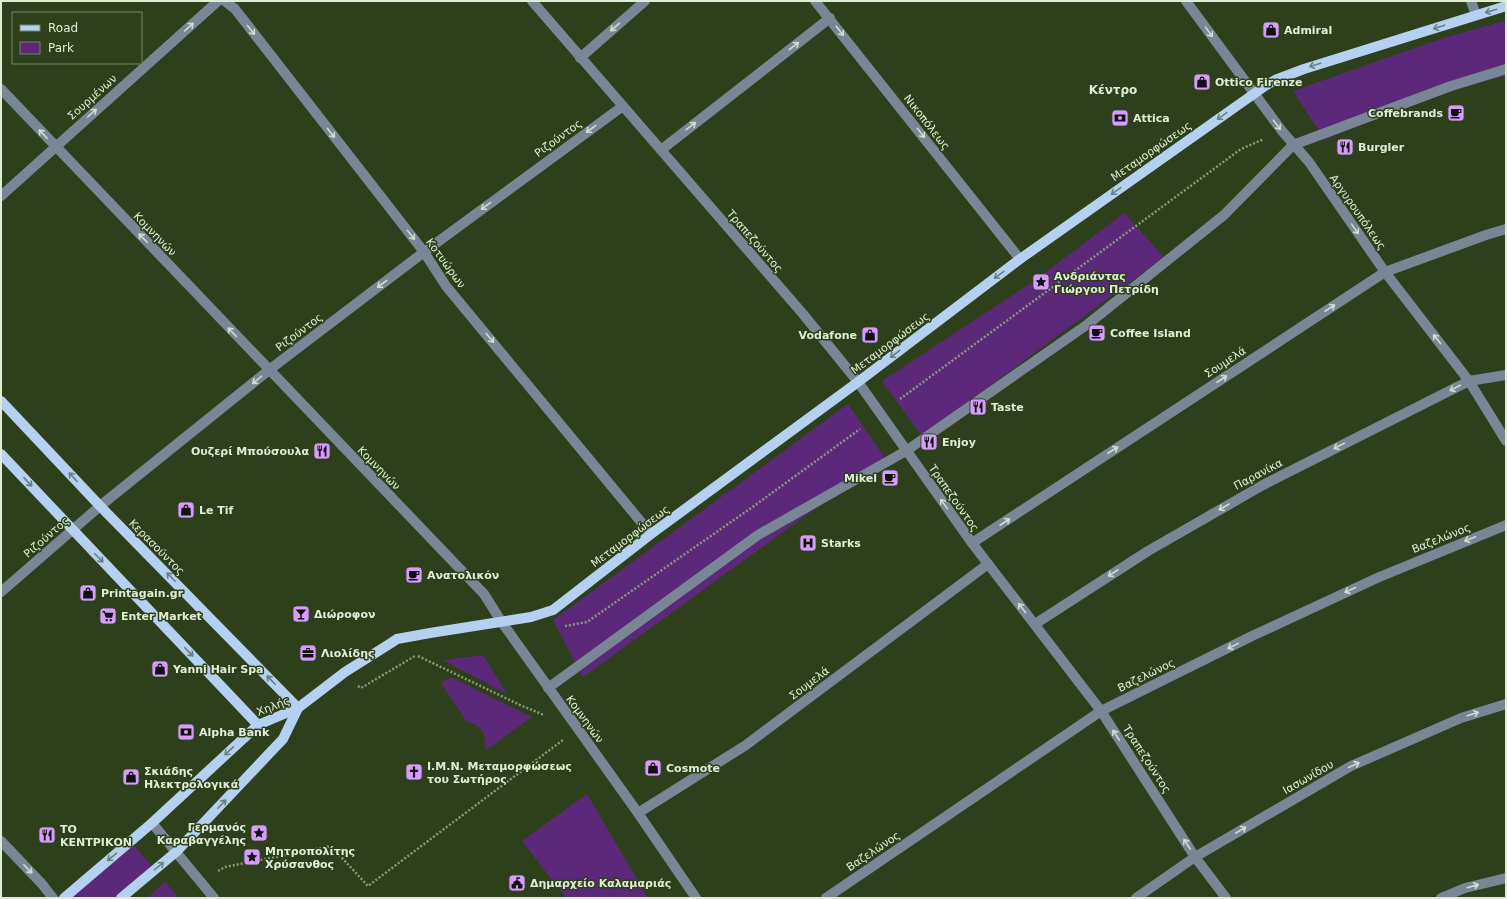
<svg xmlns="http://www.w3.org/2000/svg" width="1507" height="899" viewBox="0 0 1507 899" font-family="'DejaVu Sans',sans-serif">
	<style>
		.green { fill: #5c2879 }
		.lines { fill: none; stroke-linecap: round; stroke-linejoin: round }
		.path { stroke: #8a997c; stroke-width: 2.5; stroke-dasharray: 2 2; stroke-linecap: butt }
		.minor { stroke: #788695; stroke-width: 10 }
		.major { stroke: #b5d1f1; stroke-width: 10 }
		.oneway { stroke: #6a817b }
		.oneway2 { stroke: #d0ddcc }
		.labels { text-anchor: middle; stroke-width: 3; stroke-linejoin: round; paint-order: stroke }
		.poi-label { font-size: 11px; font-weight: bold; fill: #e0ecd6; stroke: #2d401b; text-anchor: start }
		.street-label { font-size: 11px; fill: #e0ecd6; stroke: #2d401b }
		.neighbourhood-label { font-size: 12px; font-weight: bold; fill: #e0ecd6; stroke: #2d401b }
	</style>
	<rect width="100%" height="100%" fill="#2d401b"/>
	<g class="green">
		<path d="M1504,21l2,6v49l-94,25 -87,39 -32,-49 150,-53z"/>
		<path d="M1124,213l40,44 -242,179 -40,-55 149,-98z"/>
		<path d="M848,404l37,54 -302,219 -30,-57z"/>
		<path d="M483,655l24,39 -64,-34z"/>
		<path d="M451,677l81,40 -46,33c-2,-4 -1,-5 -1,-9 0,-11 -8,-18 -18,-19l-26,-39z"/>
		<path d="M587,794l61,104h-82l-44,-57z"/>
		<path d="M130,841l25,29 -34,28h-57z"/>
		<path d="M165,882l13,15 -31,1z"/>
	</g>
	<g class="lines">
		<g class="path">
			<path d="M900,399l341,-250 23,-10"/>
			<path d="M565,626l22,-4 167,-116 106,-77"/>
			<path d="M418,656l102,49 24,10"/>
			<path d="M358,686l3,2 54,-32"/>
			<path d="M218,871l7,-4 106,-21 37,40 195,-146"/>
		</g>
		<g class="minor">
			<path d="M225,1l10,8 189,243 22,34 205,248"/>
			<path d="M532,1l271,313 55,68 114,161 129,168 94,146 31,41"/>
			<path d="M815,1l205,258"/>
			<path d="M1186,1l96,130 27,31 76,110 84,109 37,60"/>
			<path d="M1471,1l5,14"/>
			<path d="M580,58l65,-57"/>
			<path d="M1,89l483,505 17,27 137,192 58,85"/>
			<path d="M661,150l169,-132"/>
			<path d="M1,196l217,-195"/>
			<path d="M972,543l413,-271 101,-37 20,-6"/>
			<path d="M1,592l99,-86 169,-136 155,-118 199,-146"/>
			<path d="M1035,624l113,-73 115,-66 206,-104 37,-6"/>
			<path d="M548,688l210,-153 148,-84 182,-127 136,-109 69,-70 158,-59 55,-17"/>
			<path d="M638,813l108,-68 242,-181"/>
			<path d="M152,823l62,75"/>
			<path d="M1,841l41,43 11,14"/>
			<path d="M826,898l275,-187 151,-75 125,-58 129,-53"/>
			<path d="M1136,898l59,-41 156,-91 110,-48 45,-14"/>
			<path d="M1441,898l24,-10 41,-10"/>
		</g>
		<g class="major">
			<path d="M1,401l99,105 198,202"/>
			<path d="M1,454l257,271"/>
			<path d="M64,898l88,-75 106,-98 40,-17 47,-36 46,-29 6,-4 33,-6 101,-16 22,-7 98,-76 207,-152 162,-123 245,-173 10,-6 29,-11 202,-63"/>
			<path d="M121,898l55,-46 107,-113 15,-31"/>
		</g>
	</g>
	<defs><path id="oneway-shaft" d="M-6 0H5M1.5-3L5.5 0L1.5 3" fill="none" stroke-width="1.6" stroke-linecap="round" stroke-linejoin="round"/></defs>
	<g class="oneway">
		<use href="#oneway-shaft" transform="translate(1491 11) rotate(164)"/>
		<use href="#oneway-shaft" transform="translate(1439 27) rotate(162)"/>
		<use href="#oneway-shaft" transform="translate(1315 65) rotate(163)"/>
		<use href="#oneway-shaft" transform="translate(1222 116) rotate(145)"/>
		<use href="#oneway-shaft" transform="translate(1116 191) rotate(145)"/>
		<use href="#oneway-shaft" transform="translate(999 275) rotate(143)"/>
		<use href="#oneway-shaft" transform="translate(895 354) rotate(143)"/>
		<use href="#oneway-shaft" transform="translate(73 477) rotate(-133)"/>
		<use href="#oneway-shaft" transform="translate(28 482) rotate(47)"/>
		<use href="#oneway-shaft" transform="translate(99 558) rotate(46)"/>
		<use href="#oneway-shaft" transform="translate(171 577) rotate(-135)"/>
		<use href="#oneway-shaft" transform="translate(189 652) rotate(46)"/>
		<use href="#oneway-shaft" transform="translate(271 680) rotate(-134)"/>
		<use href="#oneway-shaft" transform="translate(229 751) rotate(137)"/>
		<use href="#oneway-shaft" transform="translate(222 804) rotate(-46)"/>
		<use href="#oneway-shaft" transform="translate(112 857) rotate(140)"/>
		<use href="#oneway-shaft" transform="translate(159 866) rotate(-40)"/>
	</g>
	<g class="oneway2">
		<use href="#oneway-shaft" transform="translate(189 27) rotate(-42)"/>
		<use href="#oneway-shaft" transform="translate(615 27) rotate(139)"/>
		<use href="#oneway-shaft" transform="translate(251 30) rotate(52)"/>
		<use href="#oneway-shaft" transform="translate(840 31) rotate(52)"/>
		<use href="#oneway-shaft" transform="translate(1209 32) rotate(54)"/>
		<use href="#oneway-shaft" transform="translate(794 46) rotate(-38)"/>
		<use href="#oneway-shaft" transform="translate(92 113) rotate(-42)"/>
		<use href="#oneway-shaft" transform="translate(1277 125) rotate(53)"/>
		<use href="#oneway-shaft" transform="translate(691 126) rotate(-38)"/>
		<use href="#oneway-shaft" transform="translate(591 129) rotate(144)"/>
		<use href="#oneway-shaft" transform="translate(331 133) rotate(52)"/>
		<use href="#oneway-shaft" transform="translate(921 133) rotate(52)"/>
		<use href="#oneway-shaft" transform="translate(43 134) rotate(-134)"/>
		<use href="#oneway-shaft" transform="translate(486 206) rotate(144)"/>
		<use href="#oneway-shaft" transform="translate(1355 229) rotate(55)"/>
		<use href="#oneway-shaft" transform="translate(411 235) rotate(52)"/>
		<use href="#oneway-shaft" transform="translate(143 238) rotate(-134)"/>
		<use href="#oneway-shaft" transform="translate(382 284) rotate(143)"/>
		<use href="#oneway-shaft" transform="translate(1330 308) rotate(-33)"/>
		<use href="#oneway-shaft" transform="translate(232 332) rotate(-134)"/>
		<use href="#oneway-shaft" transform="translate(490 338) rotate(50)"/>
		<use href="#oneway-shaft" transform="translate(1437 339) rotate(-128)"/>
		<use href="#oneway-shaft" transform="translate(1222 379) rotate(-33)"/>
		<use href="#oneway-shaft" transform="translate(257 380) rotate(141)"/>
		<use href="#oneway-shaft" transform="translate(1455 388) rotate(153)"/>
		<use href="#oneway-shaft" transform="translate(1339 446) rotate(153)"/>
		<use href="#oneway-shaft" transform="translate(1113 450) rotate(-33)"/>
		<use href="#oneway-shaft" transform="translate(944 504) rotate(-125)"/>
		<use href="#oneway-shaft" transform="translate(1224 507) rotate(150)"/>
		<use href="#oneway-shaft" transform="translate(1005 522) rotate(-33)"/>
		<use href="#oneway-shaft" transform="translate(1470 539) rotate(158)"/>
		<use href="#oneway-shaft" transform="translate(1113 573) rotate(147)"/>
		<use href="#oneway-shaft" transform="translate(1350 590) rotate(155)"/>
		<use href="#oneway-shaft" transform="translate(1022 608) rotate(-128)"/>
		<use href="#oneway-shaft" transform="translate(1233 646) rotate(154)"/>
		<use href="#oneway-shaft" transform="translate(1473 714) rotate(-18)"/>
		<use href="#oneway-shaft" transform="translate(1116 735) rotate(-123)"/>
		<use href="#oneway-shaft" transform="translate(1354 765) rotate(-25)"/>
		<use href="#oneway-shaft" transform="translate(1241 830) rotate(-30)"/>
		<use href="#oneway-shaft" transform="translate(1187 844) rotate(-123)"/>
		<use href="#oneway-shaft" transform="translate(28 869) rotate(46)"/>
		<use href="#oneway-shaft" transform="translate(1473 886) rotate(-16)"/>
	</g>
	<defs>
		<g id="shop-square" transform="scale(0.9)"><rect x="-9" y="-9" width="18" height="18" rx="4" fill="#d59cfb" stroke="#2d401b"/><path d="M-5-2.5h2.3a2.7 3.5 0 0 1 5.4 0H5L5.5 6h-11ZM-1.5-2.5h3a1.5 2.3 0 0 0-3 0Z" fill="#111"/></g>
		<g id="cafe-square" transform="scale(0.9)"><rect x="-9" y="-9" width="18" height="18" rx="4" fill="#d59cfb" stroke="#2d401b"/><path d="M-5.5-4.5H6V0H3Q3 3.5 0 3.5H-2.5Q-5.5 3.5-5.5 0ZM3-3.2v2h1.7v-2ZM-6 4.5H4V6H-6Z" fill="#111"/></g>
		<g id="bank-square" transform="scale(0.9)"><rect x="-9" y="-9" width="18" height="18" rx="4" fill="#d59cfb" stroke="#2d401b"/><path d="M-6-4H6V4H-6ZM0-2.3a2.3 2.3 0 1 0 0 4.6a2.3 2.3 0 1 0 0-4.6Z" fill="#111"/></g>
		<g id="restaurant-square" transform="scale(0.9)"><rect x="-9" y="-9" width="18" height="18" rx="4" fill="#d59cfb" stroke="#2d401b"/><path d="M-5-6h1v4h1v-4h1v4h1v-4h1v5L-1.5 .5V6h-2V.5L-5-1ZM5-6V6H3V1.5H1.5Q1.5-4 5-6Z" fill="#111"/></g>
		<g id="sight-square" transform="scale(0.9)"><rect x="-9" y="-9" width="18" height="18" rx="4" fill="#d59cfb" stroke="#2d401b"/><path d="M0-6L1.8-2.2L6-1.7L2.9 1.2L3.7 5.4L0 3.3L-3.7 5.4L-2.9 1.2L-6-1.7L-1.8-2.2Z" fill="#111"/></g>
		<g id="hospital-square" transform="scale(0.9)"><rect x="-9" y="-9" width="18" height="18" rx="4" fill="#d59cfb" stroke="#2d401b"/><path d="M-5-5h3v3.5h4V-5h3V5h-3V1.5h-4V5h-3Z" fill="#111"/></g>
		<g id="bar-square" transform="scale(0.9)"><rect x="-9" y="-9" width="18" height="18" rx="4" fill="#d59cfb" stroke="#2d401b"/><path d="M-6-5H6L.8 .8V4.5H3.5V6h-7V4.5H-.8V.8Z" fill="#111"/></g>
		<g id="supermarket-square" transform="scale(0.9)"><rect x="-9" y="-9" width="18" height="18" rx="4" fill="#d59cfb" stroke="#2d401b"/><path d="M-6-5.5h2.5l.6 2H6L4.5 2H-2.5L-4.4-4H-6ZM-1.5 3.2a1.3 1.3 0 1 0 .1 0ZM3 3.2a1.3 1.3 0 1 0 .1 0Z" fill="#111"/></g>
		<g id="office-square" transform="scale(0.9)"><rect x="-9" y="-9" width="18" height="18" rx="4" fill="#d59cfb" stroke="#2d401b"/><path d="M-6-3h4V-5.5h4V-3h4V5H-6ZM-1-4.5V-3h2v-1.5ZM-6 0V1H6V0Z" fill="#111"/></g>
		<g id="church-square" transform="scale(0.9)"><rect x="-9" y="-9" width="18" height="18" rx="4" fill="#d59cfb" stroke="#2d401b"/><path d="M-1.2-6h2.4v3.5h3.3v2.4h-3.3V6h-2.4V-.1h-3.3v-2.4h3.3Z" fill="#111"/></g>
		<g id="civic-square" transform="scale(0.9)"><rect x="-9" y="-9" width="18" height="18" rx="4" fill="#d59cfb" stroke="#2d401b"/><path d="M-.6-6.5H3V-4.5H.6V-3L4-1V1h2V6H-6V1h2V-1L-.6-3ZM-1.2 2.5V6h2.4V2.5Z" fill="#111"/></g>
	</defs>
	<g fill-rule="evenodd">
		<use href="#shop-square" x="1271" y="30"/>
		<use href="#shop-square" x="1202" y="82"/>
		<use href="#cafe-square" x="1456" y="113"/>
		<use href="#bank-square" x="1120" y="118"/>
		<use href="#restaurant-square" x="1345" y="147"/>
		<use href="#sight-square" x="1041" y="282"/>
		<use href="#cafe-square" x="1097" y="333"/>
		<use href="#shop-square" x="870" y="335"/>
		<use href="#restaurant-square" x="978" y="407"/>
		<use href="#restaurant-square" x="929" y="442"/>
		<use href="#restaurant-square" x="322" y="451"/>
		<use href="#cafe-square" x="890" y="478"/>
		<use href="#shop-square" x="186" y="510"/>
		<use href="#hospital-square" x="808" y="543"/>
		<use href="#cafe-square" x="414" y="575"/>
		<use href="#shop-square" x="88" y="593"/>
		<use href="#bar-square" x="301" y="614"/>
		<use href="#supermarket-square" x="108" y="616"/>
		<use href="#office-square" x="308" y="653"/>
		<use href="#shop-square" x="160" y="669"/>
		<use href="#bank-square" x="186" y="732"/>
		<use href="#shop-square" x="653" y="768"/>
		<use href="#church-square" x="414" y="772"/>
		<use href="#shop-square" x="131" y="777"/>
		<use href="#sight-square" x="259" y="833"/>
		<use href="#restaurant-square" x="47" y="835"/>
		<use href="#sight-square" x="252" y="857"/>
		<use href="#civic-square" x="517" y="883"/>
	</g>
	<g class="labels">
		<g class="poi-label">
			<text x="1284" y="34">Admiral</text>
			<text x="1215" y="86">Ottico Firenze</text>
			<text x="1443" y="117" text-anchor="end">Coffebrands</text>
			<text x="1133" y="122">Attica</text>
			<text x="1358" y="151">Burgler</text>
			<text x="1054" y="280">Ανδριάντας<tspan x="1054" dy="13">Γιώργου Πετρίδη</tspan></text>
			<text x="1110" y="337">Coffee Island</text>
			<text x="857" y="339" text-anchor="end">Vodafone</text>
			<text x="991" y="411">Taste</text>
			<text x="942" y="446">Enjoy</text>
			<text x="309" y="455" text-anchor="end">Ουζερί Μπούσουλα</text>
			<text x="877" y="482" text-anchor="end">Mikel</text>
			<text x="199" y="514">Le Tif</text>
			<text x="821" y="547">Starks</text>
			<text x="427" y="579">Ανατολικόν</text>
			<text x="101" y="597">Printagain.gr</text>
			<text x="314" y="618">Διώροφον</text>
			<text x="121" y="620">Enter Market</text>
			<text x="321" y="657">Λιολίδης</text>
			<text x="173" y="673">Yanni Hair Spa</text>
			<text x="199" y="736">Alpha Bank</text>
			<text x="427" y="770">Ι.Μ.Ν. Μεταμορφώσεως<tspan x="427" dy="13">του Σωτήρος</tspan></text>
			<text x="666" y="772">Cosmote</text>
			<text x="144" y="775">Σκιάδης<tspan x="144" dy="13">Ηλεκτρολογικά</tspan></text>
			<text x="246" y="831" text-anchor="end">Γερμανός<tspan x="246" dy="13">Καραβαγγέλης</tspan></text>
			<text x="60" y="833">ΤΟ<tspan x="60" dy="13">ΚΕΝΤΡΙΚΟΝ</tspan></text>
			<text x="265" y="855">Μητροπολίτης<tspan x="265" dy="13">Χρύσανθος</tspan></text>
			<text x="530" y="887">Δημαρχείο Καλαμαριάς</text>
		</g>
		<g class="street-label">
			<text transform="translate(92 97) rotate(-42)" y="4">Σουρμένων</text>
			<text transform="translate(927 122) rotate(52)" y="4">Νικοπόλεως</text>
			<text transform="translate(558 138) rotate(-36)" y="4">Ριζούντος</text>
			<text transform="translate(1151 151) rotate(-35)" y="4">Μεταμορφώσεως</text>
			<text transform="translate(1358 212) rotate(55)" y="4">Αργυρουπόλεως</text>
			<text transform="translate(155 234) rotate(46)" y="4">Κομνηνών</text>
			<text transform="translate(755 241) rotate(49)" y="4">Τραπεζούντος</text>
			<text transform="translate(446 263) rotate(54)" y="4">Κοτυώρων</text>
			<text transform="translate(299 332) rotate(-37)" y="4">Ριζούντος</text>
			<text transform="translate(890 343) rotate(-37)" y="4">Μεταμορφώσεως</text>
			<text transform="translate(1225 362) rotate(-33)" y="4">Σουμελά</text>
			<text transform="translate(379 468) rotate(46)" y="4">Κομνηνών</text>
			<text transform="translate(1258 474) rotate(-28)" y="4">Παρανίκα</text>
			<text transform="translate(954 498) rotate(55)" y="4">Τραπεζούντος</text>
			<text transform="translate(630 536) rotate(-37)" y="4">Μεταμορφώσεως</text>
			<text transform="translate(46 537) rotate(-41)" y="4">Ριζούντος</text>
			<text transform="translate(1441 538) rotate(-22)" y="4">Βαζελώνος</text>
			<text transform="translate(157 547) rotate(45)" y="4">Κερασούντος</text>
			<text transform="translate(1146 675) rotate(-26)" y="4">Βαζελώνος</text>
			<text transform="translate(809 683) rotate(-37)" y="4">Σουμελά</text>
			<text transform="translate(273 706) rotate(-21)" y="4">Χηλής</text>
			<text transform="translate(585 719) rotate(54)" y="4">Κομνηνών</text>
			<text transform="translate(1147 759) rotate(57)" y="4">Τραπεζούντος</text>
			<text transform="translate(1308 777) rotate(-30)" y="4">Ιασωνίδου</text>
			<text transform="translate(873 851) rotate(-34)" y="4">Βαζελώνος</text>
		</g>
		<g class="neighbourhood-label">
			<text x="1113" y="94">Κέντρο</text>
		</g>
	</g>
	<rect width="1507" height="899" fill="none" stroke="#e0ecd6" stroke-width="4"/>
	<rect x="12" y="12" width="130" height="52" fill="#2d401b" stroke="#758566"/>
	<rect x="20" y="25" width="20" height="6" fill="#b5d1f1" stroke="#758566"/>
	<text x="48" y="32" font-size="12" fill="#e0ecd6">Road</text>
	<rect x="20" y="42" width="20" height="12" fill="#5c2879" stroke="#758566"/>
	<text x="48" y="52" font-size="12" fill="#e0ecd6">Park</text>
</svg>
